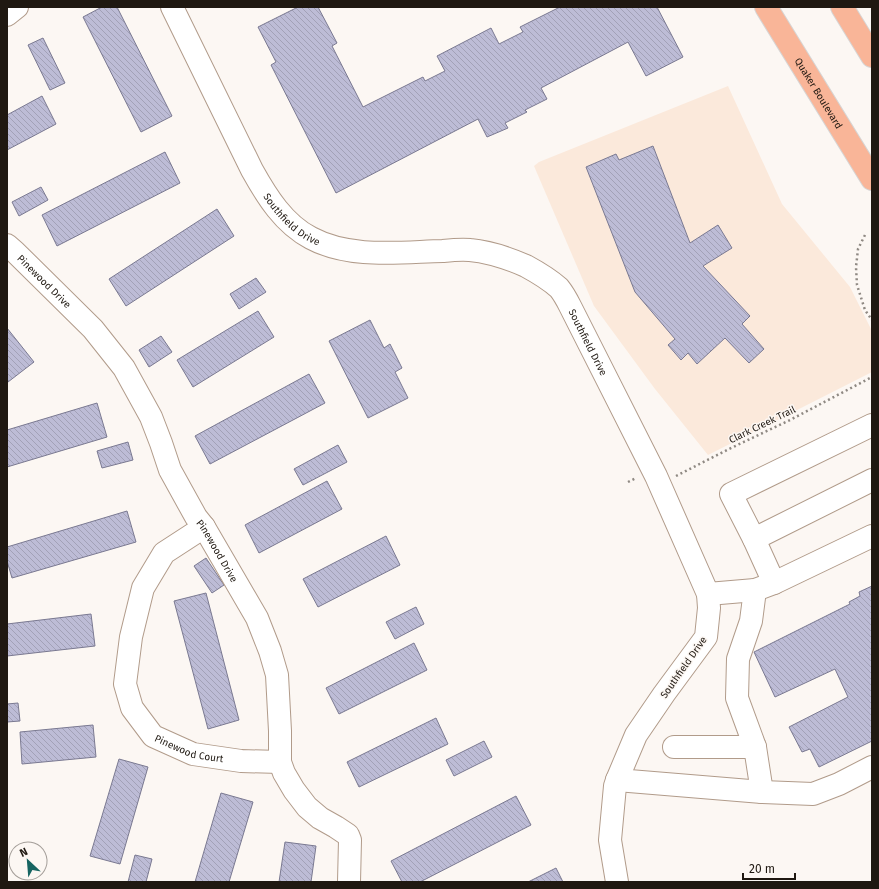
<svg xmlns="http://www.w3.org/2000/svg" width="879" height="889" viewBox="0 0 879 889" font-family="'Fira Sans',sans-serif">
	<style>
		.built { fill: #fbe9db }
		.building { fill: url(#building-back-hatch); stroke: #7a7991 }
		.lines { fill: none; stroke-linecap: round; stroke-linejoin: round }
		.minor-casing { stroke: #b19b8a; stroke-width: 24 }
		.major-casing { stroke: #d7d5d4; stroke-width: 24 }
		.path { stroke: #8f8983; stroke-width: 2.5; stroke-dasharray: 2 3; stroke-linecap: butt }
		.minor { stroke: #fff; stroke-width: 22 }
		.major { stroke: #f9b598; stroke-width: 22 }
		.labels { text-anchor: middle; stroke-width: 3; stroke-linejoin: round; paint-order: stroke }
		.street-label { font-size: 10px; fill: #1f1811; stroke: #fcf7f3 }
	</style>
	<defs>
		<pattern id="building-back-hatch" width="6" height="6" patternUnits="userSpaceOnUse"><rect width="6" height="6" fill="#bdbcd6"/><path d="M-1 5l2 2M0 0l6 6M5-1l2 2" fill="none" stroke="#a2a1b7"/></pattern>
	</defs>
	<rect width="100%" height="100%" fill="#fcf7f3"/>
	<path class="built" d="M728,86l54,118 68,83 22,44v41l-164,83 -53,-66 -61,-83 -60,-140 5,-4z"/>
	<g class="building">
		<path d="M102,7h15l55,109 -31,16 -58,-115z"/>
		<path d="M298,7h20l19,36 -5,3 31,61 60,-30 2,4 20,-10 -8,-15 54,-28 8,16 24,-12 -3,-5 40,-20h97l26,50 -37,19 -18,-34 -87,46 6,11 -22,11 2,2 -22,11 3,5 -21,9 -9,-18 -142,74 -65,-128 5,-3 -18,-35z"/>
		<path d="M43,38l22,45 -15,7 -22,-45z"/>
		<path d="M42,96l14,28 -49,26v-35z"/>
		<path d="M653,146l37,97 28,-18 14,23 -29,18 47,50 -8,8 22,25 -15,14 -24,-25 -28,26 -9,-11 -7,7 -13,-15 7,-6 -40,-47 -49,-125 30,-13 3,6z"/>
		<path d="M165,152l15,31 -123,63 -15,-31z"/>
		<path d="M41,187l7,13 -29,16 -7,-14z"/>
		<path d="M217,209l17,27 -108,70 -17,-27z"/>
		<path d="M256,278l10,14 -27,17 -9,-15z"/>
		<path d="M258,311l16,26 -81,50 -16,-27z"/>
		<path d="M370,320l14,28 6,-4 12,24 -7,4 13,26 -40,20 -39,-77z"/>
		<path d="M7,328l27,34 -26,20 -1,-2z"/>
		<path d="M161,336l11,16 -23,15 -10,-17z"/>
		<path d="M309,374l16,29 -115,61 -15,-28z"/>
		<path d="M97,403l10,34 -100,30v-37z"/>
		<path d="M128,442l5,18 -31,8 -5,-17z"/>
		<path d="M338,445l9,17 -44,23 -9,-16z"/>
		<path d="M327,481l15,28 -83,44 -14,-28z"/>
		<path d="M127,511l9,31 -124,36 -5,-17v-14z"/>
		<path d="M386,536l14,29 -82,42 -15,-28z"/>
		<path d="M206,558l18,27 -12,8 -18,-27z"/>
		<path d="M872,586v155l-53,26 -9,-18 -8,3 -13,-25 59,-30 -13,-28 -60,28 -21,-45 96,-48 -1,-2 11,-6 -1,-4z"/>
		<path d="M206,593l33,127 -31,9 -34,-128z"/>
		<path d="M416,607l8,17 -29,15 -9,-17z"/>
		<path d="M91,614l4,32 -88,10v-32z"/>
		<path d="M414,643l13,27 -88,44 -13,-26z"/>
		<path d="M18,703l2,18 -13,1v-18z"/>
		<path d="M436,718l12,26 -89,43 -12,-25z"/>
		<path d="M93,725l3,32 -74,7 -2,-32z"/>
		<path d="M484,741l8,16 -38,19 -8,-16z"/>
		<path d="M119,759l29,8 -28,97 -30,-8z"/>
		<path d="M221,793l32,9 -24,80h-34z"/>
		<path d="M516,796l15,29 -111,57h-18l-11,-21z"/>
		<path d="M285,842l31,4 -5,36h-32z"/>
		<path d="M135,855l17,4 -6,23h-18z"/>
		<path d="M556,868l7,14h-35z"/>
	</g>
	<g class="lines">
		<g class="minor-casing">
			<g id="minor">
				<path id="s1" d="M172,7l80,163c15,27 32,54 59,68 39,21 89,14 132,13 9,-1 19,-2 27,-1 20,2 38,8 56,16 11,6 23,13 33,22 4,5 8,12 11,18l86,170 52,118 1,14 -3,29 -42,57 -28,41 -19,45 -2,6 -5,54 7,42"/>
				<path d="M7,15l10,-8"/>
				<path id="s2" d="M7,245l8,7 78,77 31,39 27,49 10,26 9,27 26,47 8,10 53,91 13,33 7,24 3,56v31l4,11 10,17 13,17 13,11 16,9 12,8 2,5 -1,42"/>
				<path id="s3" d="M204,527l-40,26 -21,35 -12,49 -6,47 7,24 21,28 40,18 48,7 39,1"/>
				<path d="M754,539l118,-59"/>
				<path d="M774,583l-20,-44 -23,-45 141,-69"/>
				<path d="M755,590l-4,31 -13,38 -1,39 18,49 7,45"/>
				<path d="M708,594l47,-4 19,-7 98,-47"/>
				<path d="M674,747h81"/>
				<path d="M617,780l145,12 51,2 26,-10 33,-17"/>
			</g>
		</g>
		<g class="major-casing">
			<g id="major">
				<path id="s4" d="M766,7l106,172"/>
				<path d="M842,7l30,49"/>
			</g>
		</g>
		<g class="path">
			<path d="M865,235l-7,14 -2,18 1,18 8,25 7,10"/>
			<path d="M676,476l53,-27 61,-29 82,-43"/>
			<path d="M628,482l8,-4"/>
		</g>
		<use href="#minor" class="minor"/>
		<use href="#major" class="major"/>
	</g>
	<g class="labels">
		<g class="street-label">
			<text dy="4" stroke="none"><textPath href="#s4" startOffset="101">Quaker Boulevard</textPath></text>
			<text dy="4" stroke="none"><textPath href="#s1" startOffset="246">Southfield Drive</textPath></text>
			<text dy="4" stroke="none"><textPath href="#s2" startOffset="52">Pinewood Drive</textPath></text>
			<text dy="4" stroke="none"><textPath href="#s1" startOffset="594">Southfield Drive</textPath></text>
			<text transform="translate(762 424) rotate(-26)" y="4">Clark Creek Trail</text>
			<text dy="4" stroke="none"><textPath href="#s2" startOffset="376">Pinewood Drive</textPath></text>
			<text transform="translate(683 667) rotate(-55)" y="4">Southfield Drive</text>
			<text dy="4" stroke="none"><textPath href="#s3" startOffset="285">Pinewood Court</textPath></text>
		</g>
	</g>
	<rect width="879" height="889" fill="none" stroke="#1f1811" stroke-width="16"/>
	<g transform="translate(28 861) rotate(334)"><circle r="19" fill="#fcf7f3" stroke="#a49e99"/>
	<path d="M0-3L7 15L0 10L-7 15Z" fill="#166461"/>
	<text y="-6" font-size="11" font-weight="bold" text-anchor="middle" fill="#1f1811">N</text>
	</g>
	<path d="M743 873v6h52v-6" fill="none" stroke="#1f1811" stroke-width="2"/>
	<text x="749" y="873" font-size="12" fill="#1f1811" stroke="#fcf7f3" stroke-width="3" paint-order="stroke">20 m</text>
</svg>
